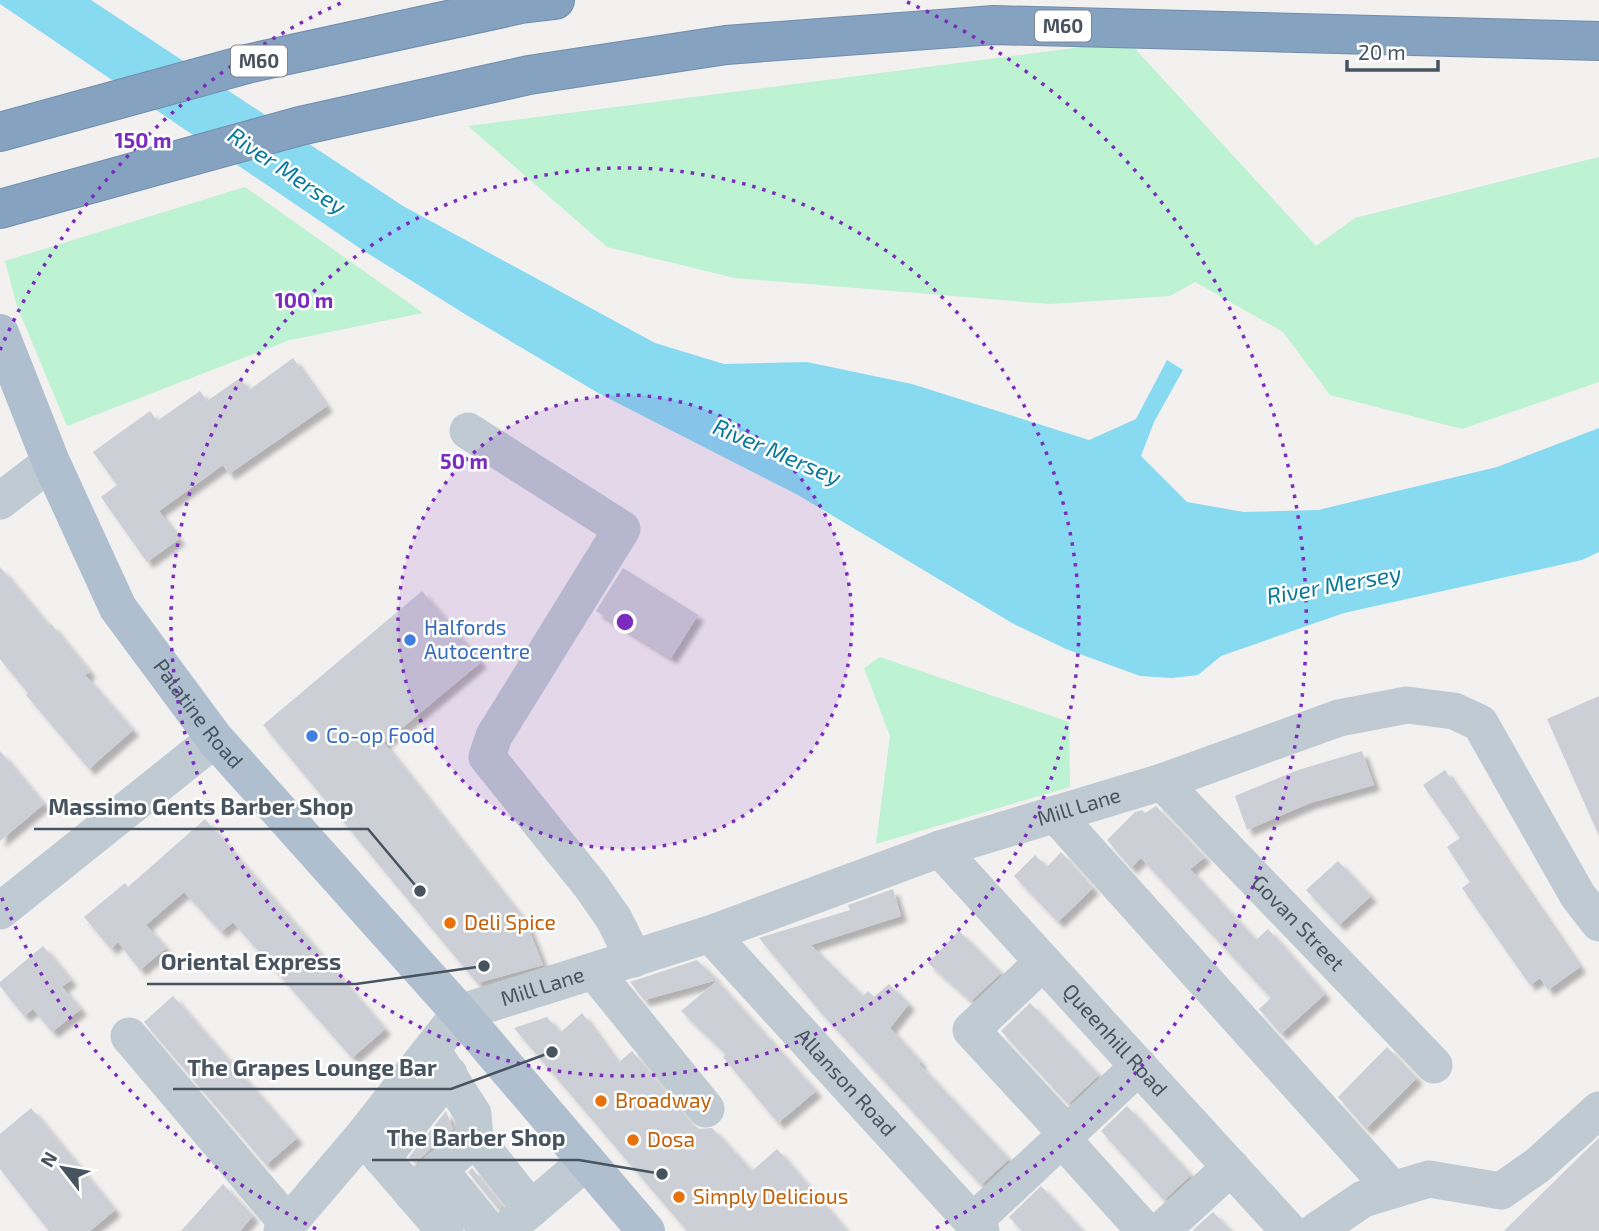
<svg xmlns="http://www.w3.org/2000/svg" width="1599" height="1231" viewBox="0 0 1599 1231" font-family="'Exo 2',sans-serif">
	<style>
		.green { fill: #bdf2d2 }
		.water { fill: #88daf1 }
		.building { fill: #cccfd5; filter: url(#shadow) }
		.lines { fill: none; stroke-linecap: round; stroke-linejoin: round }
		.highway-casing { stroke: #718dad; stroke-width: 40 }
		.minor { stroke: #c0cad2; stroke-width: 37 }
		.major { stroke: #afbfd0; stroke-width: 38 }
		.highway { stroke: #86a2c1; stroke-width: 38 }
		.ring { fill: none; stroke: #7b2cbf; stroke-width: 3.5; stroke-dasharray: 3.5 7 }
		.shop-dot { fill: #3f7fe0; stroke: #fff; stroke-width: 2.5 }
		.food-dot { fill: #e8710a; stroke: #fff; stroke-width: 2.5 }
		.labels { text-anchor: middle; stroke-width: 5; stroke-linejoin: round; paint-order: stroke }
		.shield { fill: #fff; stroke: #7e878f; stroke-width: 2 }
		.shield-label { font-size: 19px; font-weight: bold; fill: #47535f }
		.shop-label { font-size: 21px; fill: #366cbe; stroke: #fff; text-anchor: start }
		.street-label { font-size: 21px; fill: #47535f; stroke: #fff }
		.food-label { font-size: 21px; fill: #c56008; stroke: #fff; text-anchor: start }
		.water-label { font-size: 23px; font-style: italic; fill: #077a9b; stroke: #fff }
		.centre { fill: #7b2cbf; stroke: #fff; stroke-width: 3.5 }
		.ring-label { font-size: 21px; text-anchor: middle; font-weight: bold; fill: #7b2cbf; stroke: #fff; stroke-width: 5; stroke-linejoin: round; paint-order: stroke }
		.leader { fill: none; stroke: #47535f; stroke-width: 2.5 }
		.callout-dot { fill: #47535f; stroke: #fff; stroke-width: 2.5 }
		.callout-label { font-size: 23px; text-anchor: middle; font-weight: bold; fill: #47535f; stroke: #fff; stroke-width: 5; stroke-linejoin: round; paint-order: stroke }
	</style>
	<defs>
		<filter id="shadow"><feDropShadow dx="6" dy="6" stdDeviation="2" flood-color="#0004"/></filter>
	</defs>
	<rect width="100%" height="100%" fill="#f3f0f0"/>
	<g class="green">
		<path d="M1128,41l188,205 39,-28 244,-61v225l-137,47 -132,-34 -47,-63 -88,-50 -25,14 -120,8 -315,-26 -128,-31 -139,-121z"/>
		<path d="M245,187l178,126 -133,27 -223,86 -50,-120 -12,-45z"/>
		<path d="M880,657l189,65 1,65 -194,57 14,-108 -26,-68z"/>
	</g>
	<path class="water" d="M0,0h91l312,206 252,137 69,21 83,-2 105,22 177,56 47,-21 31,-59 16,10 -29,52 -13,34 46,46 57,10 74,-2 179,-43 102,-39v124l-17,8 -238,53 -123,43 -23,19 -26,3 -32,-2 -74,-27 -54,-26 -214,-128 -198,-101 -132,-78 -104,-65 -364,-247z"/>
	<g class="building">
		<path d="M293,358l34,48 -98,68 -6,-9 -64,46 20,28 -32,23 -46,-65 16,-12 -24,-33 57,-41 7,10 43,-30 7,10 33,-23 9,12z"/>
		<path d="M0,567l49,59 2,-2 39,48 -5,3 48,55 -44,39 -63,-74 2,-2 -28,-34z"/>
		<path d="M623,568l75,47 -27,43 -75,-47z"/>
		<path d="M422,591l59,71 -97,81 142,179 17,43 -66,18 -214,-258z"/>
		<path d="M1599,696v140l-52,-117z"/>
		<path d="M0,751l44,53 -44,37z"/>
		<path d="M1362,751l12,34 -64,18 -63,27 -12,-34 63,-26z"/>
		<path d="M1445,770l135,197 -32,23 -8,-12 -10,7 -68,-97 8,-6 -23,-35 13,-9 -37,-53z"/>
		<path d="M1156,806l49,51 -15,12 66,71 12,-11 57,65 -44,40 -22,-25 12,-11 -130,-140 -10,10 -24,-28 28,-28 7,-2 3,3z"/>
		<path d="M205,819l180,210 -33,29 -119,-136 -12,10 -37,-40 -38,33 20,23 -26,22 -22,-28 -7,7 -27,-32 41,-34 3,4z"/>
		<path d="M1061,852l32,36 -35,34 -44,-46 21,-21 12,12z"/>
		<path d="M1338,861l33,35 -32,29 -33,-35z"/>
		<path d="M893,889l8,27 -90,29 52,51 5,-5 6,6 15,-13 20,20 -19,24 31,34 -2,2 90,95 -28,26 -158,-170 -64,-77 91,-28 -2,-5z"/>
		<path d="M959,931l42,42 -30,28 -43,-38z"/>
		<path d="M43,946l28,34 -9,7 19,22 -29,23 -19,-23 -9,7 -24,-30v-4z"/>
		<path d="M697,960l20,20 -73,20 -14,-18z"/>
		<path d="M717,981l99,110 -38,32 -55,-66 3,-3 -45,-43z"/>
		<path d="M173,996l124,142 -31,27 -122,-143z"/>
		<path d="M1030,1003l69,72 -31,29 -67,-73z"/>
		<path d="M582,1013l36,50 14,-12 58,71 9,7 13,-1 40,43 25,-22 70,82h-160l-173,-203 33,-11 13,16z"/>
		<path d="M1387,1047l30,31 -51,51 -28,-32z"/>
		<path d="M1127,1106l64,69 -27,25 -63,-69z"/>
		<path d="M31,1108l84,102 -25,21h-41l-49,-62v-35z"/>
		<path d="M446,1111l7,18 -39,34 -5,-6z"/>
		<path d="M1599,1138v93h-95l73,-72z"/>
		<path d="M472,1168l30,38 -4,3 -30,-37z"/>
		<path d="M223,1184l30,32 -13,15h-59z"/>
		<path d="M1041,1186l42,45h-61l-13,-14z"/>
		<path d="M1213,1212l18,19h-38v-1z"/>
	</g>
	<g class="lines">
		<g class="highway-casing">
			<g id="highway">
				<path d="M0,132l251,-69 270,-59 34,-4"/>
				<path d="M0,209l300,-83 229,-51 197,-30 268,-20 605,16"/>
			</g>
		</g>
		<g class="minor">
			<path d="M468,431l154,98 -128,207 -7,21 104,129 23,33 20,40"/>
			<path d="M0,501l51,-39"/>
			<path id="s1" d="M1162,782l272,283"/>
			<path d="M1055,814l338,376"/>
			<path id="s2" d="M940,849l349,382"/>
			<path d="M0,911l215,-172"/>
			<path id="s3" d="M710,934l271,297"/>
			<path d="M1043,962l-72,68 96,104"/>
			<path d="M594,971l112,138"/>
			<path d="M129,1036l159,188"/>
			<path d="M363,1136l82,95"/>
			<path d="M475,1138l56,71"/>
			<path d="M1062,1139l83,92"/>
			<path d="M382,1158l67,-84"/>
			<path d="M439,1169l50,62"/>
			<path d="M412,1193l63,-55 -2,-24 -41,-64"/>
			<path d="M973,1222l166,-156"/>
			<path id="s4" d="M282,1231l81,-95 97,-123 250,-79 230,-85 222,-67 177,-64 68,-13 47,6 26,12 98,173 21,27"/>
			<path d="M505,1231l82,-70"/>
			<path d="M1161,1231l70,-64"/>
			<path d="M1316,1231l47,-32 66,-20 72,12 37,-26 61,-55"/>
		</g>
		<path class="major" id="s5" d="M0,333l51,129 67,146 97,131 245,274 186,218"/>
		<use href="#highway" class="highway"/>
	</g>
	<circle cx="625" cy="622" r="227" fill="#7b2cbf" fill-opacity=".12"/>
	<g class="ring">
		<circle cx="625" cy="622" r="227"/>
		<circle cx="625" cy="622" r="454"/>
		<path d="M316 1229A681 681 0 0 1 0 894M0 350A681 681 0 0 1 343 2M907 2A681 681 0 0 1 934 1229"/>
	</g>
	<g class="shop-dot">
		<circle cx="410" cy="640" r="7"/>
		<circle cx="312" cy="736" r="7"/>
	</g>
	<g class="food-dot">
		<circle cx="450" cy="923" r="7"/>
		<circle cx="601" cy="1101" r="7"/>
		<circle cx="633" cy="1140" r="7"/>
		<circle cx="679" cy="1197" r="7"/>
	</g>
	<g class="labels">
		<g class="shield">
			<rect x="1035" y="10.5" width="56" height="31" rx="5"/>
			<rect x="231" y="45.5" width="56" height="31" rx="5"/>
		</g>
		<g class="shield-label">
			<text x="1063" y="33">M60</text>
			<text x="259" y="68">M60</text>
		</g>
		<g class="shop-label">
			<text x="424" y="635">Halfords<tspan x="424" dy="24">Autocentre</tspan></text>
			<text x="326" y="743">Co-op Food</text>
		</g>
		<g class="street-label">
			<text dy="7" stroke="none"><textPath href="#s5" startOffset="432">Palatine Road</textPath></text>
			<text dy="7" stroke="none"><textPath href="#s4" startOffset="934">Mill Lane</textPath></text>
			<text dy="7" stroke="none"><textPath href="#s1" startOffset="196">Govan Street</textPath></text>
			<text dy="7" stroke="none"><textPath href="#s4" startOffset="368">Mill Lane</textPath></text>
			<text dy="7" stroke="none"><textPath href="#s2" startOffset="259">Queenhill Road</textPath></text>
			<text dy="7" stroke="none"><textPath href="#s3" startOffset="201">Allanson Road</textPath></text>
		</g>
		<g class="food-label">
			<text x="464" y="930">Deli Spice</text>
			<text x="615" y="1108">Broadway</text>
			<text x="647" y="1147">Dosa</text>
			<text x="693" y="1204">Simply Delicious</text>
		</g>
		<g class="water-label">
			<text transform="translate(287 171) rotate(34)" y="8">River Mersey</text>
			<text transform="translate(777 452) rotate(23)" y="8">River Mersey</text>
			<text transform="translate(1334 585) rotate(-10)" y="8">River Mersey</text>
		</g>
	</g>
	<circle cx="625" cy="622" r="10" class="centre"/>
	<g class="ring-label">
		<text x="143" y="148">150 m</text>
		<text x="304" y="308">100 m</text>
		<text x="464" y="469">50 m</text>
	</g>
	<path class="leader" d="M420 891L368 829H34M484 966L356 984H147M552 1052L451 1089H173M662 1174L579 1160H372"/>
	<g class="callout-dot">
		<circle cx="420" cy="891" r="7"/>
		<circle cx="484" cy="966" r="7"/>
		<circle cx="552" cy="1052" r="7"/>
		<circle cx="662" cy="1174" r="7"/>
	</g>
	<g class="callout-label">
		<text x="201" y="815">Massimo Gents Barber Shop</text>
		<text x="251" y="970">Oriental Express</text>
		<text x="312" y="1076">The Grapes Lounge Bar</text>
		<text x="476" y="1146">The Barber Shop</text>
	</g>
	<g transform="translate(63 1168) rotate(301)" stroke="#ffffff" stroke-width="5" paint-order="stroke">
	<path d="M0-5L12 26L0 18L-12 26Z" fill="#47535f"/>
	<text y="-10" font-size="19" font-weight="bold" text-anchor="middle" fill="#47535f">N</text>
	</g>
	<path d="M1347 60v10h91v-10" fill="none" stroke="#47535f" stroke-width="3.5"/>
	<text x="1358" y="60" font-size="21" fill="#47535f" stroke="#ffffff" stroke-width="5" paint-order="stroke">20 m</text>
</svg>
